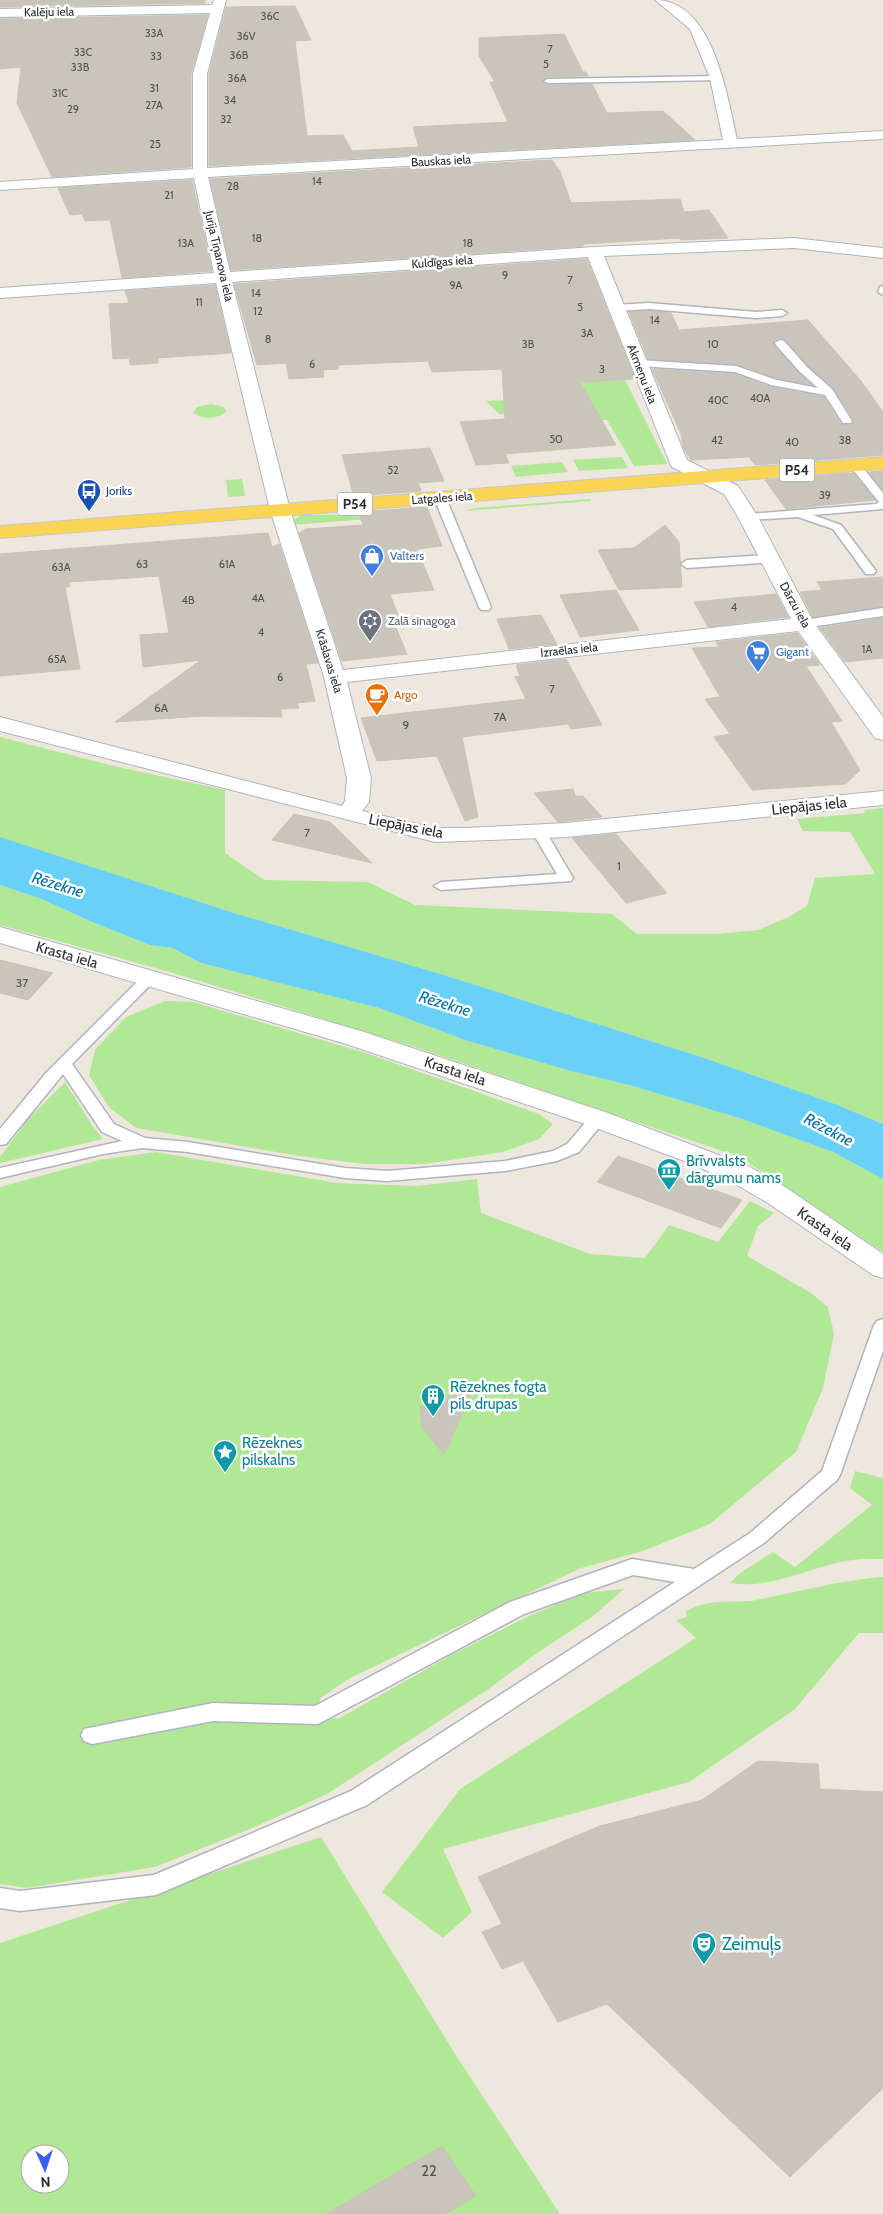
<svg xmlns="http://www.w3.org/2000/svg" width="883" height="2214" viewBox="0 0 883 2214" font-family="Cabin,sans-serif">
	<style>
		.green { fill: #b1e896; fill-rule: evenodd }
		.water { fill: #69d0f7 }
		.building { fill: #c9c5bb; stroke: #cac3b6 }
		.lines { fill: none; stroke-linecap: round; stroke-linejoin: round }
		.lane-casing { stroke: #b1b3c0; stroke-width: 3 }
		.street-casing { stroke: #b1b3c0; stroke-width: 2 }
		.primary-casing { stroke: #c8c8c8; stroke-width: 2 }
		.lane { fill: #fff; fill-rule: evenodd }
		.street { fill: #fff; fill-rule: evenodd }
		.primary { fill: #fad555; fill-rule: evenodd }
		.labels { text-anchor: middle; stroke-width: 5; stroke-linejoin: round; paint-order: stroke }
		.far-number-label { font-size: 11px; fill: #52524f }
		.far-street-label { font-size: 12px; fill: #2b2b2b; stroke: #fff }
		.far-transit-label { font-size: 12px; fill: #164399; stroke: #fff; text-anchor: start }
		.far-shop-label { font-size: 12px; fill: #366cbe; stroke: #fff; text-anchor: start }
		.far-worship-label { font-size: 12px; fill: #5b616d; stroke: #fff; text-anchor: start }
		.far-food-label { font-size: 12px; fill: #c56008; stroke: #fff; text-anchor: start }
		.number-label { font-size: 12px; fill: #52524f }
		.shield { fill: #fff; stroke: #6b6b6b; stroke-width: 1 }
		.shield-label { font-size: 14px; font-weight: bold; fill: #2b2b2b }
		.street-label { font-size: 15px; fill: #2b2b2b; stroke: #fff }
		.culture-label { font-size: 15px; fill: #0d838f; stroke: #fff; text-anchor: start }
		.near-number-label { font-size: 15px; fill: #52524f }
		.water-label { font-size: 16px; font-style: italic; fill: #046ea7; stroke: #fff }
		.near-culture-label { font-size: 18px; fill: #0d838f; stroke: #fff; text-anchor: start }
	</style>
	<rect width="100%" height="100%" fill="#eee7dd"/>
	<g class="green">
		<path d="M599,373l4,8 22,-1 42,84 -33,2 -27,-46 -28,1 -9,-11 -71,4 -13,-13 23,-1z"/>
		<path d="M211,404l13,3 2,5c-9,7 -23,8 -33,1l4,-6z"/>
		<path d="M622,457l6,11 -49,3 -6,-11z"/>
		<path d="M562,462l6,10 -52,5 -5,-11z"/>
		<path d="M242,479l3,17 -17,1 -2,-17z"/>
		<path d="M590,499l1,2 -127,10 11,-3z"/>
		<path d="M431,514l-139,11 1,-5 8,-5z"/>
		<path d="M0,737l118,30 107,23v63l39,27 104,2 47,23 197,9 25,20h79l42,-4 31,-13 18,-11 8,-28 60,-4 -25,-42 -47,-1 -6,-12 68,-6 -1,-3 19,-2v316l-48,-20 -131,-46 -260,-83 -213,-63 -231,-75z"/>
		<path d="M0,885l44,15 48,22 58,23 23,3 28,15 178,45 89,33 103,30 62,15 109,33 91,33 50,27v73l-143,-95 -322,-109 -248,-76 -170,-47z"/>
		<path d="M165,1001l28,1 173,51 173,61 14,10 -14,15 -36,13 -78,12h-61l-65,-8 -163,-28 -27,-21 -20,-32 6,-25 31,-33z"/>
		<path d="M65,1082l27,43 11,14 -103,24v-6l29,-39z"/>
		<path d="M156,1152l181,31 80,3 60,-7 4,34 109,41 55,4 24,-33 49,17 32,-41 24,12 -16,13 -11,30 64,37 17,14 6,27 -11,54 -27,64 -86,72 -67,27 -62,17 -231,110 -30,20 -2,17 20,4 117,-66 76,-38 52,-22 41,-4 -32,28 -55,36 -47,35 -163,106 -77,35 -95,38 -128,21 -27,-4v-697l99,-27z"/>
		<path d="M855,1471l28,7v81c-10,0 -21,-1 -31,1 -40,6 -81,30 -122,23l10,-10 33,-21 22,15 77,-62 -22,-17z"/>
		<path d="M878,1577h5v56h-24l-64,76 -106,73 -246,67 29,63 -29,26 -61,-46 78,-103 236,-151 -20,-18 11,-3 -1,-6 11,-5 18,-4 36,-1 86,-18z"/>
		<path d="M321,1837l136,220 103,157h-560v-271zM30,2154h30v30h-30z"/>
	</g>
	<path class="water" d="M0,837l231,75 213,63 260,83 131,46 48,20v55l-50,-27 -91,-33 -109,-33 -62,-15 -103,-30 -89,-33 -178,-45 -28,-15 -23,-3 -58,-23 -48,-22 -44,-15z"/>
	<g class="building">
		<path d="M0,0h205v3l-205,4z"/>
		<path d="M295,6l16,34 -16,1 12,95 36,-1 9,16 67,-4 -6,-20 95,-5 -18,-40h5l-16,-26v-18l85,-4 19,38h3l2,4 -40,1 -6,3 1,3 5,2 44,-1 15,29 56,-2 32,29 -486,26v-92l17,-67z"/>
		<path d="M208,15l-17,59v93l-139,10 -35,-74 4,-36 -21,2v-50z"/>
		<path d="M552,160l8,11 11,32 109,-4 4,13 25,-2 19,28 -48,2v-2l-97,6 1,2 -353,24 -21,-91z"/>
		<path d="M192,180l20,91 -90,7 -12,-58 -25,1 -3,-7 -12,1 -12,-27z"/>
		<path d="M587,259l48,120 -55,3 36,63 -111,9 4,9 -33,2 -16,-43 45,-3 -3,-50 -70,3 -4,-11 -90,4v4l-15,1 1,7 -35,2 -3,-16 -29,2 -23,-81z"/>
		<path d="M215,285l16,68 -73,5v5l-28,2 -1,-7 -16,1 -4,-55 20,-1 -4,-12z"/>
		<path d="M654,311l17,2 8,17 129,-10 53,61 22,31v43l-128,10 -6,-8 -58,3 -7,-11 -3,-15 -29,-65 83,5 35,13 54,10 17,27 10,1 3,-5 -21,-32 -24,-21 -25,-28 -5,-1 -5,3v5l38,39 -35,-7 -41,-14 -88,-5 -19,-47z"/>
		<path d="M430,448l14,33 -26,2 3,8 -67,5 -12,-41z"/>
		<path d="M883,471v19l-14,-18z"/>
		<path d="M853,473l22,27 -89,9 -21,-29z"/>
		<path d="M427,507l15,39 -25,3 17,41 -44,4 8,21 -7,1 16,38 -65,7 -43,-128 7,-4 57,-4 -4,-13z"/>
		<path d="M665,525l14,17 3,45 -63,3 -21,-40 36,-2z"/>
		<path d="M268,533l4,14 7,-3 39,119 -12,1 9,37 -18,2 2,5 -18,1 1,8 -79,-1 -88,6 86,-62 -58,7 -3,-32 29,-2 -10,-57 -90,6 1,5h-5l15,82 -80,7v-122z"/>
		<path d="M883,577v29l-70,11 -13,-25 22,-2 -5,-8z"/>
		<path d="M616,590l23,40 -59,7 -20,-42z"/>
		<path d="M776,594l12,23 -80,10 -14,-25z"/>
		<path d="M541,615l16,29 -48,5 -12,-30z"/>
		<path d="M883,618v40l-38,4 -25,-34z"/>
		<path d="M797,633l23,32 -14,1 36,55 -11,1 29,48 -14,14 -94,6 -38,-53 16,-3 -25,-35 15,-2 -28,-49 27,-1 -3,-5z"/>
		<path d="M566,659l36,66 -31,4 -3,-5 -106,13 16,80 -13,4 -28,-65 -60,5 -16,-43 165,-19 -11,-22 5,-1 -4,-11z"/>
		<path d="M573,789l2,7h8l19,21 -44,5 -24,-29z"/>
		<path d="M294,814l36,8 42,41 -100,-23z"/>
		<path d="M616,834l51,59 -41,10 -54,-65z"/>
		<path d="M0,960l53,13 -25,27 -28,-7z"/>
		<path d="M618,1156l124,44 -21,28 -124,-46z"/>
		<path d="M472,1390l-28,65 -22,-28 -2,-20z"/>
		<path d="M758,1761l60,3 2,25 63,3v296l-93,89 -183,-173 -49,18 -35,-61 -21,8 -20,-37 20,-8 -24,-47 122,-51 102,-26z"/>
		<path d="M442,2146l34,50 -31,18h-119z"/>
	</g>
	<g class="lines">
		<g class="lane-casing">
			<g id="lane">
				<path d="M717,76l4,2 -1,2 -172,3 -4,-2 4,-2z"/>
				<path d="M883,286v9l-5,-3 2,-5z"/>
				<path d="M649,303l107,9 26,-2 5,3 -5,3 -26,2 -107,-9 -33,2 -5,-3 5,-3z"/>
				<path d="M780,340l4,1 24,27 24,21 20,32 -1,2h-8l-18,-28 -54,-10 -36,-13 -97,-6 -5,-3 5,-3 98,6 41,14 41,8 -18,-16 -24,-27 -1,-2z"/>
				<path d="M856,463l4,1 23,29v16l-70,6 28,10 35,46 -2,3h-8l-33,-45 -35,-12 -50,3 -6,-3 6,-3 128,-10 3,-2 -29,-36z"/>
				<path d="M440,495l6,3 45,109 -2,3h-8l-2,-3 -45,-109z"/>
				<path d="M769,555l6,4 -2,3 -86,6 -6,-4 6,-4z"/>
				<path d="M883,608v8l-79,12 -6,-4 6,-4z"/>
				<path d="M538,826l7,4 28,48 -2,3 -130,9 -7,-4 7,-4 116,-8 -26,-44z"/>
				<path d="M148,974l8,5 -3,3 -81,82 42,60 31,14 43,4 157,26 42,3 118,-10 48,-10 14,-7 25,-29h12l2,4 -27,33 -22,9 -52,10 -118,10 -42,-3 -157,-26 -46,-4 -39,6 -103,24v-10l122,-27 -20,-9 -39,-58 -57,70 -6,1v-16l46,-56 97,-97z"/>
				<path d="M883,1319v32l-43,124 -3,5 -73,63 -397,262 -211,90 -136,16 -20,-3v-20l20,3 134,-16 197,-84 324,-209 -42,-7 -109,39 -206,110 -105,-3 -121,23 -8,-3 -3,-6 3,-6 129,-26 102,3 195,-104 122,-43 62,10 56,-36 72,-62 52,-146 3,-4z"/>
			</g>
		</g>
		<g class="street-casing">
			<g id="street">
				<path d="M214,0h12l-19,74v94l516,-28 -13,-62 -20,-49 -35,-29c58,0 72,95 82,139l146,-8v8l-675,38 22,95 364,-25 200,-9 89,10v10l-89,-10 -190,8 83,204 51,26 20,31 56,106 69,94v23l-8,-2 -77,-107 -451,51 24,96 -2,24 -7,9 73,17h31l100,-5 317,-32v14l-317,32 -131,5 -435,-111v-14l342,89 3,-5 2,-23 -23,-101 -54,-167 -54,-227 -216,15v-10l214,-15 -20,-95 -194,12v-8l193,-13v-95l17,-61 -210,4v-8l212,-4zM588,257l82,206 2,4 52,27 14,23 53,102 -448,51 -53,-160 -58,-228z"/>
				<path d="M0,927l361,104 247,82 142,54 38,22 95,65v24l-10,-3 -105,-72 -38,-22 -43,-19 -99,-37 -245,-82 -343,-100z"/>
			</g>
		</g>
		<g class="primary-casing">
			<path id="primary" d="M883,457v12l-883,69v-12z"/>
		</g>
		<use href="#lane" class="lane"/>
		<use href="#street" class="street"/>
		<use href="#primary" class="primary"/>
	</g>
	<defs>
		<g id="bus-pin" transform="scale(1.25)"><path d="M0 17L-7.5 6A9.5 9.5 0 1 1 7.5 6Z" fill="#1a4fb4" stroke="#fff"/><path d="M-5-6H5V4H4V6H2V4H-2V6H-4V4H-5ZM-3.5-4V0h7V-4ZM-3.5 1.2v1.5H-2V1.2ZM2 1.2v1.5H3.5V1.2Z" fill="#fff"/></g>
		<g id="shop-pin" transform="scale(1.25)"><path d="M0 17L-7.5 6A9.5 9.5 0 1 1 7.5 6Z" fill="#3f7fe0" stroke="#fff"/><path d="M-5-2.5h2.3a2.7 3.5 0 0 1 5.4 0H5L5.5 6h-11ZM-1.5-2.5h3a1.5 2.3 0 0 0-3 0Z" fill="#fff"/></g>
		<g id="synagogue-pin" transform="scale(1.25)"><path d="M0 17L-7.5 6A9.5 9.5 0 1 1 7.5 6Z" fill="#6b7280" stroke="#fff"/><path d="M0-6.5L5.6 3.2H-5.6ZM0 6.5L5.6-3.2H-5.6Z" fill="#fff"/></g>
		<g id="supermarket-pin" transform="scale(1.25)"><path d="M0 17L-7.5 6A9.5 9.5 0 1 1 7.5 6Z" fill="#3f7fe0" stroke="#fff"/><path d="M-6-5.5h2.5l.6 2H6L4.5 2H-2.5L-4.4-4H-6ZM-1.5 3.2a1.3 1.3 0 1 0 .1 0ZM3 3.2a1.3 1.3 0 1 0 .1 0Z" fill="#fff"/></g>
		<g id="cafe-pin" transform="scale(1.25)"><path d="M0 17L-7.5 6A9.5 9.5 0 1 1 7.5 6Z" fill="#e8710a" stroke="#fff"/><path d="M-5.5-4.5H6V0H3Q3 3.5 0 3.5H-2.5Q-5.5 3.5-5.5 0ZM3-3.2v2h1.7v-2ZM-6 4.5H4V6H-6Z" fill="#fff"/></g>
		<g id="museum-pin" transform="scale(1.25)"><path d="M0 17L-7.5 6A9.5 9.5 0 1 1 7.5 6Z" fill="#0f9aa8" stroke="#fff"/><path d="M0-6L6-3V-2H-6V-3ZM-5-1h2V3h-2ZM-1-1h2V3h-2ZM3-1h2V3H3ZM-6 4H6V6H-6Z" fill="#fff"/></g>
		<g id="building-pin" transform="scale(1.25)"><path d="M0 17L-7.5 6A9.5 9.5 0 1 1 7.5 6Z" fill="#0f9aa8" stroke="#fff"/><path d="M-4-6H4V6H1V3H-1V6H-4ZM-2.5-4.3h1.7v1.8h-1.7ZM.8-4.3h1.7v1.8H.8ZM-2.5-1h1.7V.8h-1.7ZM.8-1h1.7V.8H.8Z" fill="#fff"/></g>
		<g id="sight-pin" transform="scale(1.25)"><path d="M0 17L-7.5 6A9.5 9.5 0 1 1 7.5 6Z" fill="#0f9aa8" stroke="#fff"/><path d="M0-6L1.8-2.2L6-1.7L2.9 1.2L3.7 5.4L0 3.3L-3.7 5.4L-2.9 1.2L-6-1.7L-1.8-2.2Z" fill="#fff"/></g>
		<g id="theatre-pin" transform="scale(1.25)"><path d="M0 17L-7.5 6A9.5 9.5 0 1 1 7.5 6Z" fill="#0f9aa8" stroke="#fff"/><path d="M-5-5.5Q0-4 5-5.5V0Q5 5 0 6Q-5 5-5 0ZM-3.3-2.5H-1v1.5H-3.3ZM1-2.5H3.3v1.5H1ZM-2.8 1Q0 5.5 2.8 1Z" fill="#fff"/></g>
	</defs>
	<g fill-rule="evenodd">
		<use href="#bus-pin" x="89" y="491"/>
		<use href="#shop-pin" x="372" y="556"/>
		<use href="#synagogue-pin" x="370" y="621"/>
		<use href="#supermarket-pin" x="758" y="652"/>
		<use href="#cafe-pin" x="377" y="695"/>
		<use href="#museum-pin" x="669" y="1170"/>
		<use href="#building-pin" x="433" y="1396"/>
		<use href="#sight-pin" x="225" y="1452"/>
		<use href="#theatre-pin" x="704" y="1944"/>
	</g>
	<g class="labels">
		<g class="far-number-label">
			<text x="270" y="20">36C</text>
			<text x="154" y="37">33A</text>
			<text x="246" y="40">36V</text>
			<text x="550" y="53">7</text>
			<text x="83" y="56">33C</text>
			<text x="239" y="59">36B</text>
			<text x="156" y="60">33</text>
			<text x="546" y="68">5</text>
			<text x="80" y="71">33B</text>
			<text x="237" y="82">36A</text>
			<text x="154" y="92">31</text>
			<text x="60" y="97">31C</text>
			<text x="230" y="104">34</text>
			<text x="154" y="109">27A</text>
			<text x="73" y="113">29</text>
			<text x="226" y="123">32</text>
			<text x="155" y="148">25</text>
			<text x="317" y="185">14</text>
			<text x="233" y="190">28</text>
			<text x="169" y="199">21</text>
			<text x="257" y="242">18</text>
			<text x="186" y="247">13A</text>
			<text x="468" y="247">18</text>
			<text x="505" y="279">9</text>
			<text x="570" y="284">7</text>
			<text x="456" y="289">9A</text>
			<text x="256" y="297">14</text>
			<text x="199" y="306">11</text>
			<text x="580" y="311">5</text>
			<text x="258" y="315">12</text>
			<text x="655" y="324">14</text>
			<text x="587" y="337">3A</text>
			<text x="268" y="343">8</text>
			<text x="528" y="348">3B</text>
			<text x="713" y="348">10</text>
			<text x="312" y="368">6</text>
			<text x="602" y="373">3</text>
			<text x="760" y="402">40A</text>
			<text x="718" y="404">40C</text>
			<text x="556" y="443">50</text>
			<text x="717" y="444">42</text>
			<text x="845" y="444">38</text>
			<text x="792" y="446">40</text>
			<text x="393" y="474">52</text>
			<text x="825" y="499">39</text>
			<text x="142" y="568">63</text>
			<text x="227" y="568">61A</text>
			<text x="61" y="571">63A</text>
			<text x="258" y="602">4A</text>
			<text x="188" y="604">4B</text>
			<text x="734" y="611">4</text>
			<text x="261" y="636">4</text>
			<text x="867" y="653">1A</text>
			<text x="57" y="663">65A</text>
			<text x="280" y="681">6</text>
			<text x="552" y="693">7</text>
		</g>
		<g class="far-street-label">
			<text transform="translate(49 12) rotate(-1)" y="4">Kalēju iela</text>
			<text transform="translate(441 161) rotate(-3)" y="4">Bauskas iela</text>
			<text transform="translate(219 256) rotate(77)" y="4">Jurija Tiņanova iela</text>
			<text transform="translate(442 262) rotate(-4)" y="4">Kuldīgas iela</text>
			<text transform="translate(642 374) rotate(69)" y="4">Akmeņu iela</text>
			<text transform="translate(442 498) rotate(-4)" y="4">Latgales iela</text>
			<text transform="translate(795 605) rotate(61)" y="4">Dārzu iela</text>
			<text transform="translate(569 650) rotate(-6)" y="4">Izraēlas iela</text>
			<text transform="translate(329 661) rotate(73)" y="4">Krāslavas iela</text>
		</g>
		<g class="far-transit-label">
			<text x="106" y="495">Joriks</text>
		</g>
		<g class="far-shop-label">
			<text x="390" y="560">Valters</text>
			<text x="776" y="656">Gigant</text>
		</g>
		<g class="far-worship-label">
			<text x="388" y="625">Zalā sinagoga</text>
		</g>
		<g class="far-food-label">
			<text x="394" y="699">Argo</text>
		</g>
		<g class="number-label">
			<text x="161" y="712">6A</text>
			<text x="500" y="721">7A</text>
			<text x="406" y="729">9</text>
			<text x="307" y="837">7</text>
			<text x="619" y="870">1</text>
			<text x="22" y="987">37</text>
		</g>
		<g class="shield">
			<rect x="779.5" y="458.5" width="35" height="23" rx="4"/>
			<rect x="337.5" y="492.5" width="35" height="23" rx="4"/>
		</g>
		<g class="shield-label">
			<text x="797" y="475">P54</text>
			<text x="355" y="509">P54</text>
		</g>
		<g class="street-label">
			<text transform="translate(809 806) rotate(-6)" y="5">Liepājas iela</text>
			<text transform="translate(406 826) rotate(11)" y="5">Liepājas iela</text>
			<text transform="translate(67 955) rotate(16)" y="5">Krasta iela</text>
			<text transform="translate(455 1071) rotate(18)" y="5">Krasta iela</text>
			<text transform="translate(825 1229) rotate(35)" y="5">Krasta iela</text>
		</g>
		<g class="culture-label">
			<text x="686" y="1166">Brīvvalsts<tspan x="686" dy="17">dārgumu nams</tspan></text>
			<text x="450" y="1392">Rēzeknes fogta<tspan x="450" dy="17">pils drupas</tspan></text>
			<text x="242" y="1448">Rēzeknes<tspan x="242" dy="17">pilskalns</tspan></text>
		</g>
		<g class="near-number-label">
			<text x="429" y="2176">22</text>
		</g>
		<g class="water-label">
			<text transform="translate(58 884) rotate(17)" y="6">Rēzekne</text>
			<text transform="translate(445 1003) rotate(17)" y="6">Rēzekne</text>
			<text transform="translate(829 1129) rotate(28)" y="6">Rēzekne</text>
		</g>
		<g class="near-culture-label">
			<text x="722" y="1950">Zeimuļs</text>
		</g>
	</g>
	<g transform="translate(45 2169) rotate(177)"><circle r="24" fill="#ffffff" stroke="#aaaaaa"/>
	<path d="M0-4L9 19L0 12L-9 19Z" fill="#395cff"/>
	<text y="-8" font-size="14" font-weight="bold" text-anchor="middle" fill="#2b2b2b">N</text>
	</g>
</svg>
